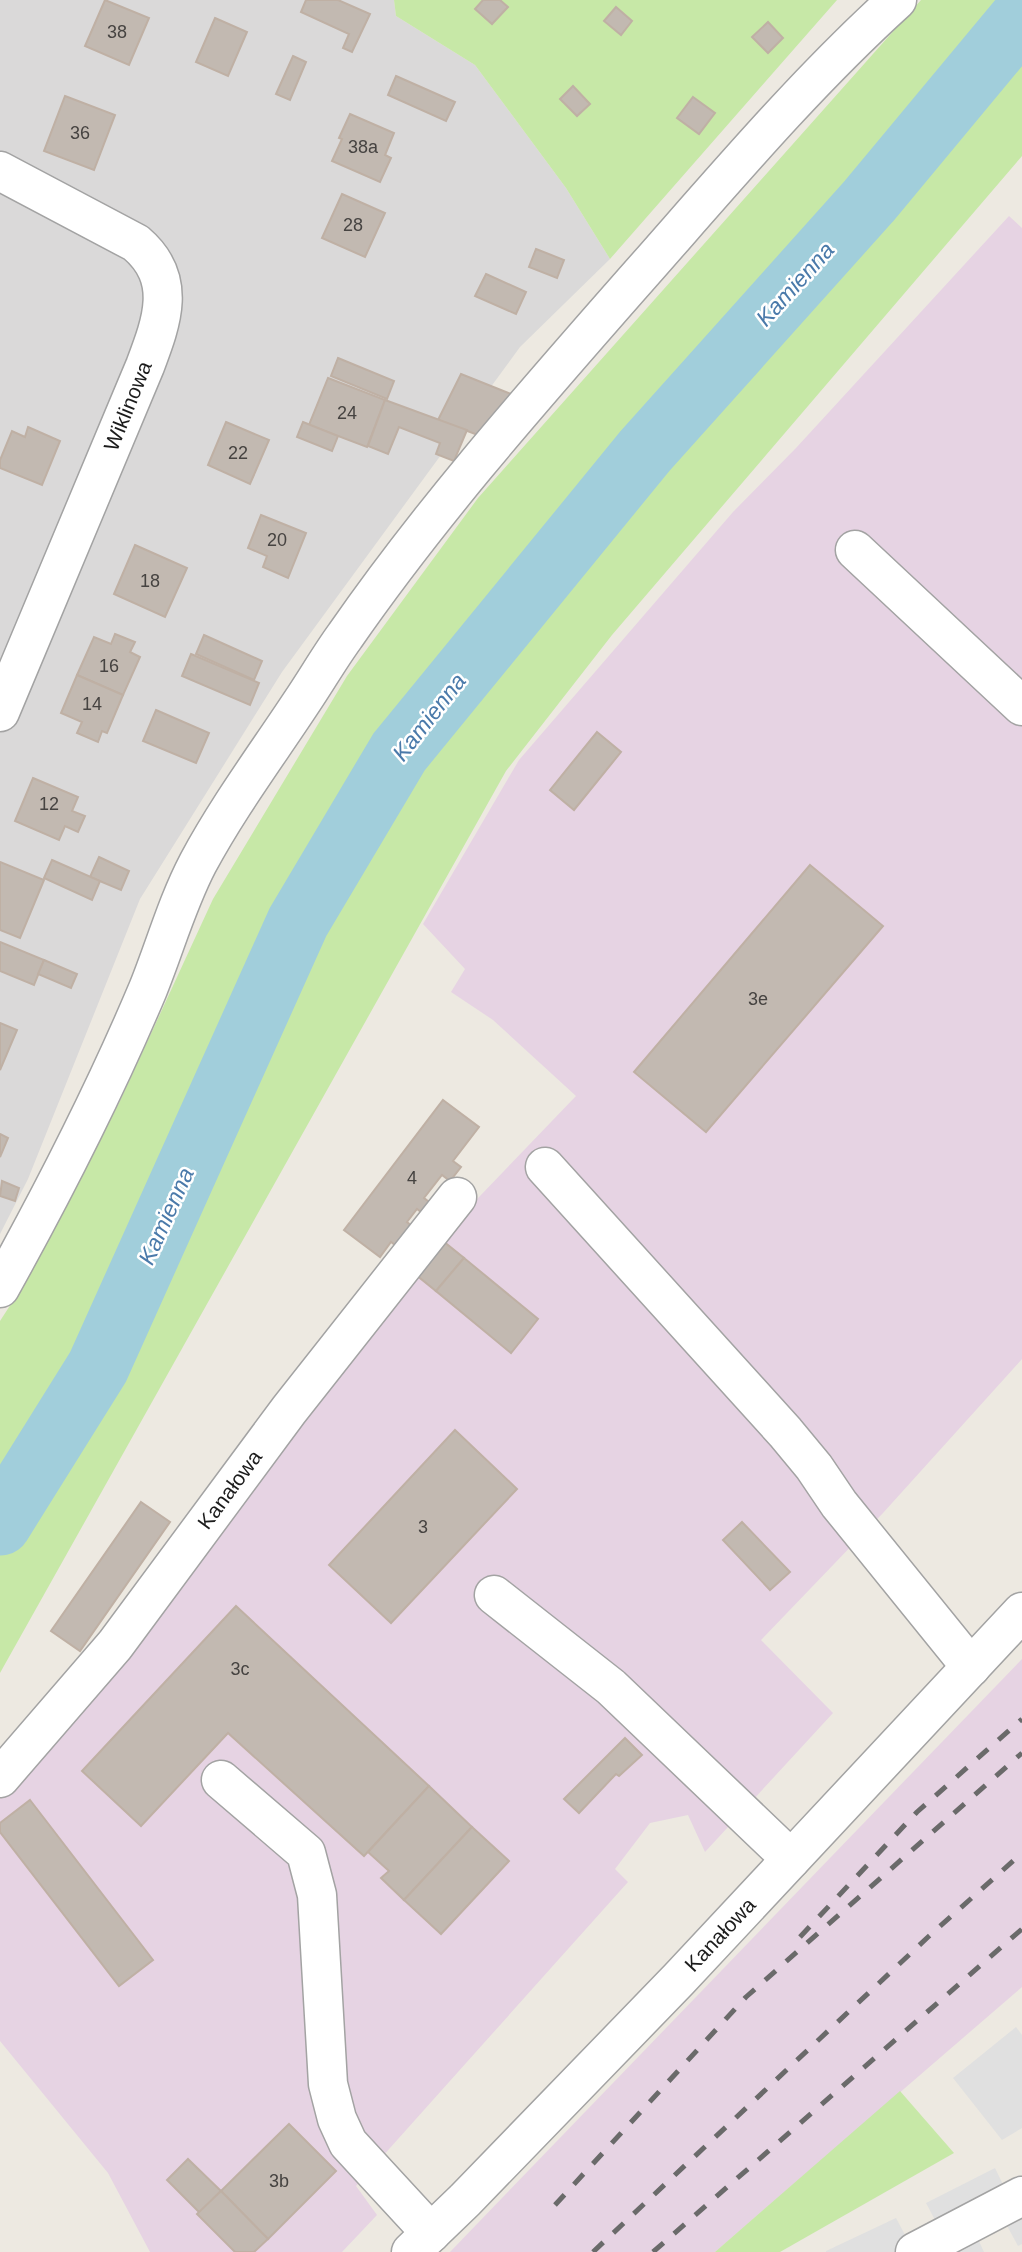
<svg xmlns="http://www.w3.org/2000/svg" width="1022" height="2252" viewBox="0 0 1022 2252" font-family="Arial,sans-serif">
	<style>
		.residential { fill: #dad9d9 }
		.industrial { fill: #e6d3e3 }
		.grass { fill: #c7e8a7 }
		.parking { fill: #e0e0e0 }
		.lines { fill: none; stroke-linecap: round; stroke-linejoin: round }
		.river { stroke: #a1cedb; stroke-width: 63 }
		.building { fill: #c2b9b1; stroke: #bfb0a4; stroke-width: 2 }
		.minor-casing { stroke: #a3a3a3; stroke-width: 41 }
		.minor { stroke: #fff; stroke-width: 38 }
		.rail { stroke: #6a6a6a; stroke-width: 5; stroke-dasharray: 14 14; stroke-linecap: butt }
		.labels { text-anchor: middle; stroke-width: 5; stroke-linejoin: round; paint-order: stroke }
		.number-label { font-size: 18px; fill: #464341 }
		.street-label { font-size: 21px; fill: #1c1c1c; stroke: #fff }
		.water-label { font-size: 23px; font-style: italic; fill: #4a7aaa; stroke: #fff }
	</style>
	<rect width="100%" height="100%" fill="#ede9e1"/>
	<path class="residential" d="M0,0h394l2,16 79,49 91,123 44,71 -90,88 -238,325 -142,227 -112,280 -28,55z"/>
	<g class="industrial">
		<path d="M1009,216l13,12v1131l-139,154 -122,127 72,73 -128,139 -17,-37 -38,8 -35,46 13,13 -272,304 21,29 -35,37h-192l-42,-79 -108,-132v-251l432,-544 144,-150 -83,-76 -42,-28 14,-23 -42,-45 96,-164 214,-248 63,-64z"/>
		<path d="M1022,1659v328l-307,265h-265z"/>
	</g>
	<g class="grass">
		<path d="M394,0h443l-227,259 -44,-71 -91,-123 -79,-49z"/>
		<path d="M921,0h101v156l-410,479 -106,136 -506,902v-352l22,-34 97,-184 94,-204 134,-223 131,-178z"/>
		<path d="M900,2091l54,62 -174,99h-65z"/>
	</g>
	<g class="parking">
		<path d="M1016,2027l6,8v93l-20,12 -49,-62z"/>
		<path d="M995,2168l16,33 11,-5v48l-4,2 -20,-37 -27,15 13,28h-69l29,-15 -18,-34z"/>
		<path d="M896,2218l18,34h-88v-1z"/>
	</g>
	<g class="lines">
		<path class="river" d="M0,1524l98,-157 200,-445 101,-170 246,-301 224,-250 153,-184"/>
	</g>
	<g class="building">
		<path d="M105,0l44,18 -20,47 -44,-19z"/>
		<path d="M306,0h32l32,14 -18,38 -9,-4 6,-14 -48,-22z"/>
		<path d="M483,0h17l8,7 -16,17 -17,-15z"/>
		<path d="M616,7l16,14 -11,14 -17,-14z"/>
		<path d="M215,18l32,14 -19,44 -32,-14z"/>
		<path d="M768,22l15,16 -15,15 -16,-16z"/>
		<path d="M293,56l13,6 -16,38 -14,-6z"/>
		<path d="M396,76l59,26 -9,19 -58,-26z"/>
		<path d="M573,86l17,18 -13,12 -17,-17z"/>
		<path d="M65,96l50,19 -21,55 -50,-19z"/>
		<path d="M693,97l22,16 -16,21 -22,-16z"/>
		<path d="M350,114l44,19 -9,22 6,3 -11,24 -48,-21 10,-22 -3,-1z"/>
		<path d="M342,194l43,19 -20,44 -43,-19z"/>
		<path d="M536,249l28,11 -7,18 -28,-11z"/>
		<path d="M486,274l40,18 -10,22 -41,-18z"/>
		<path d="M338,358l56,23 -7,18 -56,-23z"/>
		<path d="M461,374l50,20 -33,41 -40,-15z"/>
		<path d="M328,378l57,22 -18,47 -58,-22z"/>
		<path d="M385,400l82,30 -13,31 -18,-7 4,-11 -41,-16 -11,27 -20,-8z"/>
		<path d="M226,422l43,18 -19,44 -42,-19z"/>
		<path d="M303,422l35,14 -6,15 -35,-14z"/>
		<path d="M28,427l32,14 -18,44 -42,-17v-8l12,-29 13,6z"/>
		<path d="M261,515l45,18 -18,45 -25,-11 4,-11 -19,-8z"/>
		<path d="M135,545l52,23 -22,49 -51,-23z"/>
		<path d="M115,634l20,8 -5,10 10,5 -17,38 -46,-20 17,-38 17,7z"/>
		<path d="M204,635l58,26 -8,19 -58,-26z"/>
		<path d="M191,654l68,29 -9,22 -68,-29z"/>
		<path d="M77,675l46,20 -16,38 -5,-2 -4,11 -21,-9 5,-11 -21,-9z"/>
		<path d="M156,710l53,23 -13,30 -53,-22z"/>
		<path d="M597,732l24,20 -47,58 -24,-20z"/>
		<path d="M33,778l45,19 -6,14 13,5 -7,16 -13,-6 -6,14 -44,-19z"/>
		<path d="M99,857l30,14 -8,19 -31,-13z"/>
		<path d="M52,860l48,21 -8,19 -48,-22z"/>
		<path d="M0,862l44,18 -24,58 -20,-8z"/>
		<path d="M810,865l73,61 -177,206 -72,-60z"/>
		<path d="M0,942l44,18 -10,25 -34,-14z"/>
		<path d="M44,960l33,14 -6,14 -33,-14z"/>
		<path d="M0,1023l17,7 -17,40z"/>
		<path d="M443,1100l36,27 -26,34 8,6 -11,14 -8,-6 -18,23 9,7 -8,10 -8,-6 -10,13 7,6 -15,20 -8,-6 -11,15 -36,-27z"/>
		<path d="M0,1134l8,4 -8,19z"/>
		<path d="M2,1181l17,7 -4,13 -15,-5z"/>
		<path d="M443,1241l21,17 -28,33 -21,-17z"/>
		<path d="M464,1258l74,61 -27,34 -75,-62z"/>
		<path d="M455,1430l62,59 -126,134 -62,-58z"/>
		<path d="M141,1502l29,20 -90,129 -29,-20z"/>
		<path d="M742,1522l48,50 -20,18 -47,-50z"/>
		<path d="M236,1606l193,180 -65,70 -136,-123 -87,93 -59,-55z"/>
		<path d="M625,1738l17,17 -23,21 -3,-2 -37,39 -15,-14z"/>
		<path d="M429,1786l43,41 -68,73 -23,-22 8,-7 -21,-19z"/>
		<path d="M30,1800l123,160 -34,26 -119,-154v-9z"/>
		<path d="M472,1827l37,34 -68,73 -37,-34z"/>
		<path d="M289,2124l47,47 -68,68 -47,-48z"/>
		<path d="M188,2159l33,32 -21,22 -33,-33z"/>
		<path d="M221,2191l47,48 -14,13h-19l-38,-38z"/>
	</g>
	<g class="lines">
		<g class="minor-casing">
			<g id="minor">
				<path d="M0,171l136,72c42,36 26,78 9,123l-145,346"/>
				<path d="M855,550l167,156"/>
				<path d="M545,1167l240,265 29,35 25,37 132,163"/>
				<path d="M0,1288c54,-97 105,-197 148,-299 17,-42 29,-86 50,-126 30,-56 68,-107 103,-160 15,-22 28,-45 44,-67 86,-124 187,-238 286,-351 86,-97 170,-198 266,-285"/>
				<path d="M494,1595l117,92 180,172"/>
				<path id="s1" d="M0,1778l115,-133 174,-235 168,-213"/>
				<path d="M221,1780l85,73 11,42 11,189 9,35 11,24 83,90"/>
				<path id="s2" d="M411,2252l54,-52 214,-221 343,-367"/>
				<path d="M915,2252l107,-56"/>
			</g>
		</g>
		<use href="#minor" class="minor"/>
		<g class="rail">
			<path d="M800,1937l117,-125 105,-93"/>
			<path d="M555,2205l191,-208 276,-244"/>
			<path d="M593,2252l335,-315 94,-84"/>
			<path d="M653,2252l369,-323"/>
		</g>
	</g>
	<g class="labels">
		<g class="number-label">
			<text x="117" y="38">38</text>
			<text x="80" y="139">36</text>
			<text x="363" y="153">38a</text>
			<text x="353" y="231">28</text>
			<text x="347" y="419">24</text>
			<text x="238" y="459">22</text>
			<text x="277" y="546">20</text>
			<text x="150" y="587">18</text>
			<text x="109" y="672">16</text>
			<text x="92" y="710">14</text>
			<text x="49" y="810">12</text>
			<text x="758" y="1005">3e</text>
			<text x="412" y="1184">4</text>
			<text x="423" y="1533">3</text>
			<text x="240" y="1675">3c</text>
			<text x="279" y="2187">3b</text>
		</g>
		<g class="street-label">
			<text transform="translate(128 406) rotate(-68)" y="7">Wiklinowa</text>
			<text dy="7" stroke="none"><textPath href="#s1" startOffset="369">Kanałowa</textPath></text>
			<text dy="7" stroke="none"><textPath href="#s2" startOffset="443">Kanałowa</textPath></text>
		</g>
		<g class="water-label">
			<text transform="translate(795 284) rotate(-48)" y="8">Kamienna</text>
			<text transform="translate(429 717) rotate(-52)" y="8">Kamienna</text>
			<text transform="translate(166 1216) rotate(-66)" y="8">Kamienna</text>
		</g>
	</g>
</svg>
